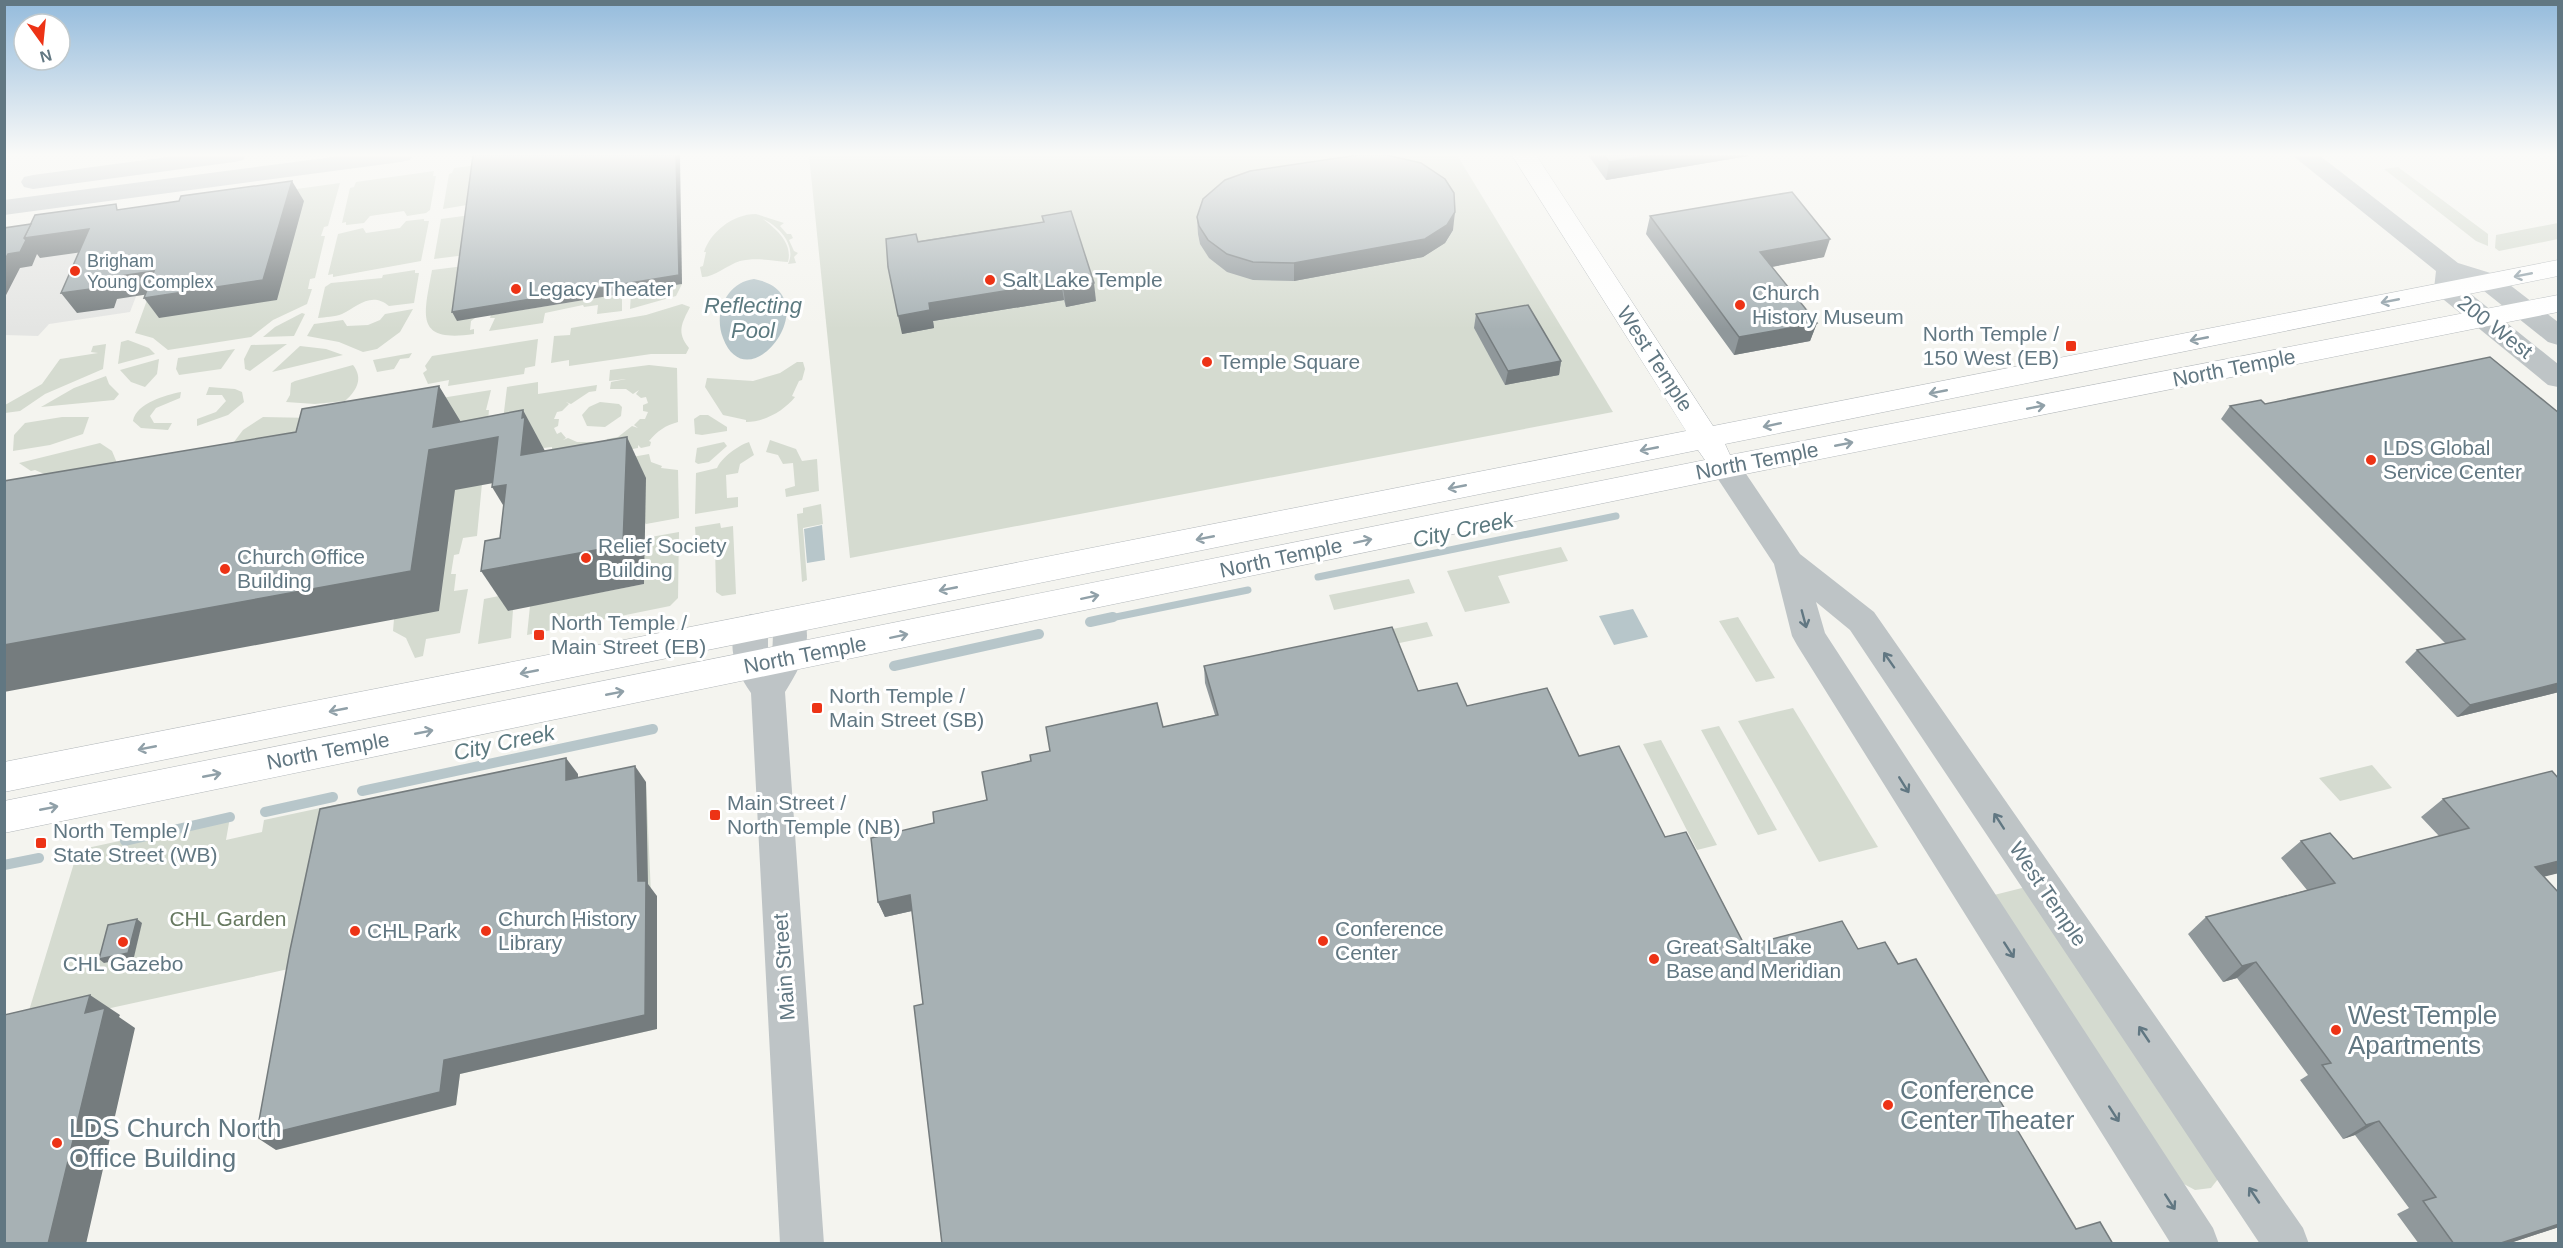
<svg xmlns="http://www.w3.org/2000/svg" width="2563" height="1248" viewBox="0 0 2563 1248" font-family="Arial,sans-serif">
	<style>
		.built { fill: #e4e5e3 }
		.green { fill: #d5dbd0 }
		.water { fill: #b7c6ca }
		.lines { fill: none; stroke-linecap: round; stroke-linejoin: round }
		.stream-far1 { stroke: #b7c6ca; stroke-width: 7 }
		.stream { stroke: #b7c6ca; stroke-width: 10 }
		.major-casing { stroke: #b2b7ba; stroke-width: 1 }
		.minor { fill: #bec4c6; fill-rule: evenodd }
		.major { fill: #fff; fill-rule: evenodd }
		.wall { fill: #90989b }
		.shaded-wall { fill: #757c7e }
		.building { fill: #a7b1b4; stroke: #757c7e; stroke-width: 1.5 }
		.oneway { stroke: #90a0a8 }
		.oneway2 { stroke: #617782 }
		.poi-dot { fill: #ed3316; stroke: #fff; stroke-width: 2 }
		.labels { text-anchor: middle; stroke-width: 6; stroke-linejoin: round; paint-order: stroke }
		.far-poi-label { font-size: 18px; fill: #617782; stroke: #fff; text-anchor: start }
		.poi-label { font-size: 21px; fill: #617782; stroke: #fff; text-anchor: start }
		.street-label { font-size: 21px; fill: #617782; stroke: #fff }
		.park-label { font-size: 21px; fill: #677960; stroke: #fff }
		.water-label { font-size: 22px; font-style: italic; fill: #5c7a80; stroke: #fff }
		.near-poi-label { font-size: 26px; fill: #617782; stroke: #fff; text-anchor: start }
	</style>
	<rect width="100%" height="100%" fill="#f4f4ef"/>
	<path class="built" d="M170,208l-40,104 -81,12 -11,12 -33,-1 -1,-105z"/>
	<g class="green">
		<path d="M809,155h648l156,257 -763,146z"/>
		<path d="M478,165l-5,39 -30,5 6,-35 3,-1 2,-5z"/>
		<path d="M2398,167l90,67v12l-12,-5 -92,-72z"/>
		<path d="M434,171l-1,5h3l-6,34 -4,3 -19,3 -3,-5 -34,5 -6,7 -18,2v-3l-4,1 8,-35 4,-1 2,-5z"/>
		<path d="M340,183l-12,43 -4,1 -3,9h4l-10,42 -5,1 -2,10h4l-5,15 -34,16 -22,17 -83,13 -15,-12 -18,-5 12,-33 135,-109z"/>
		<path d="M756,214l28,9 -4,3 7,8h4l2,4 -4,2 5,11 4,2 -4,4 2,6 -8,1c9,-18 -9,-38 -25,-45 13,10 30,24 25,43 -16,-1 -31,-5 -48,-1 -13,4 -27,17 -38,16l-2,-10 3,-1 3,-14h-2c6,-19 28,-38 52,-38z"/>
		<path d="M471,215l-5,40 -32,4 7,-40z"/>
		<path d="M424,219v2h5l-8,40 -88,16v-3l-5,1 10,-41 25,-6 3,5 34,-5 6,-7z"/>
		<path d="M2558,223v16l-59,12 -4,-3 1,-13z"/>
		<path d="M464,266l-7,54 18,-2 -4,3 -1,9 4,-1v5c-60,9 -50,-19 -42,-64z"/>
		<path d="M415,270v3h4l-5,30 -25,3c-18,-15 -32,1 -47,8 -7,3 -17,3 -24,4l7,-31 6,-4 51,-5 1,-3z"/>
		<path d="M682,284l-6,12 -46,13 1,-16z"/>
		<path d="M622,294v17l-25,3 1,-9 -14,2 -1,-2 -38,8 -2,10 -54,8 6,-13h-5l1,-3z"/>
		<path d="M682,304l8,3c-8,16 -14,25 -1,41l-3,6h-35l-82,12v-6l-18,3 3,-27 16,-1 1,-7 75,-13z"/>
		<path d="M413,309l-13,23 -23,17 -14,3 -24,-10 -32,-6 7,-12 29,-4 4,6 21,-1 12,-5 5,-6z"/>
		<path d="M302,313l3,1 -11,22 -31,1 12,-10z"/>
		<path d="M538,339l-3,27 -10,2 -1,6 -76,12 1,-6 -21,4 -5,-11 4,-3 -2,-4 7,-10z"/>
		<path d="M128,340l21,8 6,6 -37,10 3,-22z"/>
		<path d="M106,344l-3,25 -58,25 -25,17 -15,2v-8l37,-21 18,-25 38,-6 -7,-1 2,-6z"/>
		<path d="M287,344l-37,27 -5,-2 -1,-10 7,-14z"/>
		<path d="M300,346l26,3 17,6 -71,17z"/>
		<path d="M235,349l-14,20 -42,6 -3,-6 2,-11z"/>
		<path d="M412,353l-3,5 -9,1 -6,10 -17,3 -4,-12z"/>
		<path d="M159,359l-2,15 -12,13 -14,-5 -11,-12z"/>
		<path d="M797,362h6l2,7 -3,11 -3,1 -7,15 3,1c-11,14 -31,25 -49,25v-2l-23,-5 -18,-28 2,-9 46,3 27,-8z"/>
		<path d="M353,365c11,14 3,26 -8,36l-30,3 -29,-2 4,-7 1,-12 4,-2z"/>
		<path d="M649,365l28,3 1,54c-13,4 -20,8 -29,19l2,1 -1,4 -9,2 -3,-3v3l-33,6 2,-15 11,-2 14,-11 6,2 -4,-3 6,-6h5l3,-7 -5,-1v-6l5,-2 -2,-6 -5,1 -5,-4 3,-4 -6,4 -7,-5h-16l1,-7 15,-3 -17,2 1,-11z"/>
		<path d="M106,376l3,8 10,10 -5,6 -73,7 33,-19z"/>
		<path d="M538,382v12l59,-9 -1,6 -7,1 -18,12 -5,-2 3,2 -7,7 -5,1 -3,7h5l-1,7 -4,2 3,6 4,-2 5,6 -3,2 5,-2 9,4h16l-1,14 -40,-5v-4l-53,6 8,-66z"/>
		<path d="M209,387l26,2 7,3 2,10 -16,13 -31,11v-7l19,-7 10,-11 -4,-6h-16z"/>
		<path d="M491,390l-5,20h3l-12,126 -14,2 -4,16 -5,1 -3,19h5l-2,17 14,-2 -8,44 -34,6 -3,17 -8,2 -9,-20 -13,-7 1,-12 -21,-210z"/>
		<path d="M181,392l-1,6 -24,10 -6,8 4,7h18l-4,7 -27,-2 -8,-7c3,-18 33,-26 48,-29z"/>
		<path d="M600,402l19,2 3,3 -1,9 -16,11 -18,-1 -5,-11 7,-8z"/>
		<path d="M700,415h8l19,12v4l-25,4 -7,-1 -1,-15z"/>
		<path d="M62,417h27l-6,17 -33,11 -37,6 1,-16 11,-12z"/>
		<path d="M263,417l50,1 -9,12 -79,24 18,-24z"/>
		<path d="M770,440l26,9 6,12 15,-2 2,32 -33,6 -1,-8 10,-3 -2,-23 -10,1 -5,-9 -12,-3z"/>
		<path d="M724,442l3,4 -18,16 -11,2 -3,-2 2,-14z"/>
		<path d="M749,442l5,13 -14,9 -2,9 -12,2 1,23 11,-1v10l-43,7 1,-41 21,-5c5,-11 22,-23 32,-26z"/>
		<path d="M100,443l12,8 5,12 -68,13 -14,-6 -4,1 -12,-8z"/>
		<path d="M649,454l2,8 11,4 -1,2 17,2 1,48 -33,6 -65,-58z"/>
		<path d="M821,504l2,20 -20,4 4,52 -5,2 -5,-68 6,-1v-5z"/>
		<path d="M720,523l1,5 12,-2 3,68 -14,2 -6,-4 -1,-47h-2l-1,-5 -16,3 -1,-16z"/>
		<path d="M679,532l-1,66 -8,8 -143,29 3,-29 114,-22 1,-46z"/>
		<path d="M1561,547l7,14 -70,15 12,27 -45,9 -18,-41z"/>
		<path d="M1409,579l6,14 -81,17 -5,-15z"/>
		<path d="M509,594l-1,17 5,-1 -2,28 -33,6 6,-45z"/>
		<path d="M1738,617l37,61 -19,4 -37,-61z"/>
		<path d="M1427,622l6,14 -43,9 -27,-10z"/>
		<path d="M1793,708l85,139 -59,15 -81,-141z"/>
		<path d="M1719,726l58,104 -19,5 -57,-105z"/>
		<path d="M1661,740l56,105 -20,5 -54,-106z"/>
		<path d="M2372,765l20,23 -52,13 -21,-23z"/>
		<path d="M646,782l11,247 -197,45 -4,31 -180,45 31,-185 -283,62 54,-177 152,-33 -4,23 36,-8 2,-12 75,-16 -3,20 242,-27z"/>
		<path d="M2030,886l188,293 -7,9 -16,2 -13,-7 -188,-288z"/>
	</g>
	<g class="water">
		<path d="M754,279c78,14 -5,127 -31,59 -10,-25 4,-56 31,-59z"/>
		<path d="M822,525l3,35 -18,3 -3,-34z"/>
		<path d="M1633,609l15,28 -34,8 -15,-29z"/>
	</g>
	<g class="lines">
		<g class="stream-far1">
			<path d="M1318,577l298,-61"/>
			<path d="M1106,619l142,-29"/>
		</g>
		<g class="stream">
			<path d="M1090,622l23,-5"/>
			<path d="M894,666l145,-32"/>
			<path d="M362,791l291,-62"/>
			<path d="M265,812l68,-15"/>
			<path d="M125,841l105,-24"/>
			<path d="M4,865l35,-7"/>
		</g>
		<g class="major-casing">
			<path id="major" d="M1512,155h24l177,271 845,-166v16l-833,168 5,11 828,-160v17l-833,166 -1721,355v-32l1701,-341 -7,-10 -1694,342v-30l1682,-331z"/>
		</g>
		<g class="minor">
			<path d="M182,155h64l-3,5 -9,2 -201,27 -9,-2 -3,-5 3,-5 9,-2z"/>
			<path d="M348,155h65l-3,5 -9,2 -397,53v-15z"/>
			<path d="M2292,155h27l139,108 39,12 61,47v23l-10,-3 -69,-55 -18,-6v5l97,78v23l-10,-2 -110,-90 -4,-6 2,-18z"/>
			<path d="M1725,456l11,3 64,95 74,58 429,616 6,16h-49l-410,-614 -34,-28 9,31 388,595 6,16h-48l-374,-599 -5,-9 -18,-72 -64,-97 4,-8z"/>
			<path d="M789,608l12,4c15,28 -1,56 -16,80l39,552h-44l-29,-551c-16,-23 -26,-49 -12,-75l12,-4 12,4 5,9v35c9,-15 1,-34 9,-50z"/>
		</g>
		<use href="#major" class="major"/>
	</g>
	<g class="wall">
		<path d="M1588,155h160v1l-142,24z"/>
		<path d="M1042,216l54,85 -30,6 -2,-7 -131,21 1,7 -32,6 16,-93 125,-19z"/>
		<path d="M1650,216l174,41 -52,10 45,56 -7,18 -76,14 -88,-121z"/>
		<path d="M1197,217l256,13 -8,13 -22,14 -129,24 -41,-1 -26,-8 -18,-14 -9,-14 -2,-10z"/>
		<path d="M1476,314l85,47 -2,14 -54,10 -31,-57z"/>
		<path d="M2265,404l294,9v279l-102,25 -52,-55 12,-12 28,-7 -224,-224 9,-13z"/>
		<path d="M1204,666l214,25 49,15 112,50 86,81 80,109 113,3 40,15 178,265 37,15 -1190,-240 -11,-93 -27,6 -7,-15 56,-79 53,-23 44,-39 132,-34 52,-12 -10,-32z"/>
		<path d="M2559,779v94l-16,3 16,351 -52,17h-88l-22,-30 12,-6 -54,-73 -12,4 -43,-59 8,-5 -71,-97 -14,4 -35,-48 18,-17 101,-27 -26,-32 20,-17 52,18 86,-23 -18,-19 22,-18z"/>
	</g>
	<g class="shaded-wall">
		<path d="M676,155h4l2,129 -225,37 -5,-9z"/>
		<path d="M1654,155h94v1l-142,24 3,-18z"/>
		<path d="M292,181l12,20 -27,99 -118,18 -15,-20z"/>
		<path d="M1455,212l-2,18 -8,13 -22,14 -129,24v-18z"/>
		<path d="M89,229l15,20 -64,9 -3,-4 -5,12 -12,2 -16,31v-38l4,-7 16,-16z"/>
		<path d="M1830,239l-6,18 -70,13 6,-18z"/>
		<path d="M154,271l15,20 -52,8 -3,9 -37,5 -16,-20 40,-14z"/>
		<path d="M1061,282l3,18 -131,21 1,7 -32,6 -4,-18 31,-13z"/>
		<path d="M1094,283l2,18 -30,6 -3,-19z"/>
		<path d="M1817,323l-7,18 -76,14 5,-18z"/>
		<path d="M1561,361l-2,14 -54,10 3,-14z"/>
		<path d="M439,386l25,41 34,10 23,41 -66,12 -16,121 -435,81v-47l429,-218z"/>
		<path d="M523,410l22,41v2l-24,2z"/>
		<path d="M627,437l19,41 -2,106 -136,27 -27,-40z"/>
		<path d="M506,485l11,43 -25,-41z"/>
		<path d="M2559,683v9l-102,25 13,-12z"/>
		<path d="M566,758l12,16v23l-12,-17z"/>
		<path d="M635,766l11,16 2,102 9,12v133l-197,45 -4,31 -180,45 -20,-13 188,-77 194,-179z"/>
		<path d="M2559,861v12l-48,12 24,-18z"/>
		<path d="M910,895l6,15 -31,7 -7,-15z"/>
		<path d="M137,919l5,4 -8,34 -30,6 -5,-4z"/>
		<path d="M2256,962l-19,16 -14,4 19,-16z"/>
		<path d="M90,995l30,20 -1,2 16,11 -49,216h-38l37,-231z"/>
		<path d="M2379,1121l-24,14 -12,4 23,-14z"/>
		<path d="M2559,1224v3l-52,17h-9z"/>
	</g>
	<g class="building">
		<path d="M473,155h203l3,120 -227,37z"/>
		<path d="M1358,155h29l34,8 24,16 9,14 1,19 -8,13 -22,14 -131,24 -41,-1 -26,-8 -19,-14 -9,-14 -2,-9 6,-18 22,-19 25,-9z"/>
		<path d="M1604,155h50l-45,7z"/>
		<path d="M292,181l-29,99 -119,18 10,-27 -53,8 -3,9 -37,5 28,-64 -65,9 11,-23 81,-11 1,6 62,-9 2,-5z"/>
		<path d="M1792,192l38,47 -70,13 57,71 -78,14 -89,-121z"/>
		<path d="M1071,211l23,72 -31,5 -2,-6 -132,21 1,7 -32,6 -10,-49 -2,-28 30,-5 2,8 126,-20 -2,-6z"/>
		<path d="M31,224l-7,14 2,2 -6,12 -12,2 -4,7v-33z"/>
		<path d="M1528,305l33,56 -53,10 -32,-57z"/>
		<path d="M2490,357l69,56v270l-89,22 -53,-55 48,-11 -235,-233 31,-6 4,4z"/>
		<path d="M439,386l-6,41 90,-17 -1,8 3,-1 -4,38 106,-18 -4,108 -142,26 4,-30 15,-3 6,-53 -14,2 6,-50 -69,13 -18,121 -407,74v-164l292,-49 6,-23z"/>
		<path d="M1392,627l26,64 39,-8 10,23 80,-18 32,68 40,-10 46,91 21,-5 59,114 97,-25 16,28 27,-7 13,22 18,-5 160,270 24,-7 13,22h-1171l-28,-238 9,-2 -13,-109 -32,7 -7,-64 63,-15 -1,-11 54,-12 -5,-28 49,-11 -1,-6 20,-4 -4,-24 111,-24 6,24 55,-12 -14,-49z"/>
		<path d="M566,758v22l69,-14 3,115h8l-1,134 -201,45 -4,32 -184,45 34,-187 30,-141z"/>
		<path d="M2552,771l7,8v82l-24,6 24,26v331l-61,20h-44l-31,-43 13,-4 -57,-76 -13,4 -44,-60 9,-2 -75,-101 -14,4 -36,-49 129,-34 -34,-42 29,-8 23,26 116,-31 -26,-29z"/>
		<path d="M137,919l-9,34 -29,6 9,-34z"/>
		<path d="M90,995l-5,18 20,-5 -57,236h-44v-229z"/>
	</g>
	<defs><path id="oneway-shaft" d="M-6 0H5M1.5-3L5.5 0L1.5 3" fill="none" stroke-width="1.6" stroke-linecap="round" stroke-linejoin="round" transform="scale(1.5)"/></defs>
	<g class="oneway">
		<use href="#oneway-shaft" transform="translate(2523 275) rotate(169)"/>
		<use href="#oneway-shaft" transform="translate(2390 301) rotate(169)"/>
		<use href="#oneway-shaft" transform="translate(2199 339) rotate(169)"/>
		<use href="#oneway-shaft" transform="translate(1938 392) rotate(169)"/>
		<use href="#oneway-shaft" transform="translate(2036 407) rotate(-11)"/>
		<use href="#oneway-shaft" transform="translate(1772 425) rotate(168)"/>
		<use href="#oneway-shaft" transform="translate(1844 444) rotate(-11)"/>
		<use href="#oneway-shaft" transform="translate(1649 449) rotate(169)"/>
		<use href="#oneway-shaft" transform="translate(1457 487) rotate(169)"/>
		<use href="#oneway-shaft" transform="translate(1205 538) rotate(169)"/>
		<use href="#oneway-shaft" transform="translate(1363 541) rotate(-12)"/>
		<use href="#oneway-shaft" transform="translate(948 589) rotate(169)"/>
		<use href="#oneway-shaft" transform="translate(1090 597) rotate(-12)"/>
		<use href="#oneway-shaft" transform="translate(899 636) rotate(-12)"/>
		<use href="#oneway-shaft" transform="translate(529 672) rotate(169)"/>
		<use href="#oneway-shaft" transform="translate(615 693) rotate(-11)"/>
		<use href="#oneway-shaft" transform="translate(338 710) rotate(169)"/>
		<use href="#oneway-shaft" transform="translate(424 732) rotate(-11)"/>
		<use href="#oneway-shaft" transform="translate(147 748) rotate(169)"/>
		<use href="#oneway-shaft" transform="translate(212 775) rotate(-11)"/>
		<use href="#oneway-shaft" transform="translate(49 808) rotate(-11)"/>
	</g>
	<g class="oneway2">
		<use href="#oneway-shaft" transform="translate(1804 619) rotate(75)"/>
		<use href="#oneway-shaft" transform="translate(1889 660) rotate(-125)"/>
		<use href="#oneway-shaft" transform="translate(1904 785) rotate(58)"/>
		<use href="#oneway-shaft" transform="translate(1999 821) rotate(-123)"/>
		<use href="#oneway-shaft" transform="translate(2009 950) rotate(57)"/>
		<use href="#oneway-shaft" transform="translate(2144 1034) rotate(-124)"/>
		<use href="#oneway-shaft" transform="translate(2114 1114) rotate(57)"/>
		<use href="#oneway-shaft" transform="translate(2254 1195) rotate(-124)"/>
		<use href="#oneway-shaft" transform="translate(2170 1202) rotate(57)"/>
	</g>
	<linearGradient id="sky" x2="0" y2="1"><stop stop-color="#94bbdc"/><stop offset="0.47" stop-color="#fafaf8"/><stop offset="1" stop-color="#fafaf8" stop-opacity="0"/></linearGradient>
	<rect width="2563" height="329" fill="url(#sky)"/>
	<g class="poi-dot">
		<circle cx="75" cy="271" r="6"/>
		<circle cx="990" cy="280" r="6"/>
		<circle cx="516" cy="289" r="6"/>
		<circle cx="1740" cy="305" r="6"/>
		<rect x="2065" y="340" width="12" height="12" rx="3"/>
		<circle cx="1207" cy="362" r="6"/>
		<circle cx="2371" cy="460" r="6"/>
		<circle cx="586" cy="558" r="6"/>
		<circle cx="225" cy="569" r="6"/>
		<rect x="533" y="629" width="12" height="12" rx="3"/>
		<rect x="811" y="702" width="12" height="12" rx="3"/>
		<rect x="709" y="809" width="12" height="12" rx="3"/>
		<rect x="35" y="837" width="12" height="12" rx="3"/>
		<circle cx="355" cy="931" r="6"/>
		<circle cx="486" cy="931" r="6"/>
		<circle cx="1323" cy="941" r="6"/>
		<circle cx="123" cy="942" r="6"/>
		<circle cx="1654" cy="959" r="6"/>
		<circle cx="2336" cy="1030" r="6"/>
		<circle cx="1888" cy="1105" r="6"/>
		<circle cx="57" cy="1143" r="6"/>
	</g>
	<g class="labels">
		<g class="far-poi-label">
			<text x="87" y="267">Brigham<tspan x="87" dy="21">Young Complex</tspan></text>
		</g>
		<g class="poi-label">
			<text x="1002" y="287">Salt Lake Temple</text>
			<text x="528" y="296">Legacy Theater</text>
			<text x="1752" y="300">Church<tspan x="1752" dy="24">History Museum</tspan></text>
			<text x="2059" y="341" text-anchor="end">North Temple /<tspan x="2059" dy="24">150 West (EB)</tspan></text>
			<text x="1219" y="369">Temple Square</text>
			<text x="2383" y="455">LDS Global<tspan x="2383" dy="24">Service Center</tspan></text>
			<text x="598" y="553">Relief Society<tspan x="598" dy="24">Building</tspan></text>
			<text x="237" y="564">Church Office<tspan x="237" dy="24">Building</tspan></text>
			<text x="551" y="630">North Temple /<tspan x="551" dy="24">Main Street (EB)</tspan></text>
			<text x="829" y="703">North Temple /<tspan x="829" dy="24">Main Street (SB)</tspan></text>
			<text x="727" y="810">Main Street /<tspan x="727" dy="24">North Temple (NB)</tspan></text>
			<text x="53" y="838">North Temple /<tspan x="53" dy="24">State Street (WB)</tspan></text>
			<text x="498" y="926">Church History<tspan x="498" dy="24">Library</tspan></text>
			<text x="1335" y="936">Conference<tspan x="1335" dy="24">Center</tspan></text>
			<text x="367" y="938">CHL Park</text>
			<text x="1666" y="954">Great Salt Lake<tspan x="1666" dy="24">Base and Meridian</tspan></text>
			<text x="123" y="971" text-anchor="middle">CHL Gazebo</text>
		</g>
		<g class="street-label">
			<text transform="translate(2495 327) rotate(38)" y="7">200 West</text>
			<text transform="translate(1655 359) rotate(57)" y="7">West Temple</text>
			<text transform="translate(2234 368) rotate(-11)" y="7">North Temple</text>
			<text transform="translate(1757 461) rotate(-11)" y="7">North Temple</text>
			<text transform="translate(1281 558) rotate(-12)" y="7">North Temple</text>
			<text transform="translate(805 655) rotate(-11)" y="7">North Temple</text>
			<text transform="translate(328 751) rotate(-11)" y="7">North Temple</text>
			<text transform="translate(2048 894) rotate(56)" y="7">West Temple</text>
			<text transform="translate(784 967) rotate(-94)" y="7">Main Street</text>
		</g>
		<g class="park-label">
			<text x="228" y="926">CHL Garden</text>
		</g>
		<g class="water-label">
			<text x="753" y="313">Reflecting<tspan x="753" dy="25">Pool</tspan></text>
			<text transform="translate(1463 529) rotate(-12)" y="8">City Creek</text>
			<text transform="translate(504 742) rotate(-12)" y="8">City Creek</text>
		</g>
		<g class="near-poi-label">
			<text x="2348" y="1024">West Temple<tspan x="2348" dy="30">Apartments</tspan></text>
			<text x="1900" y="1099">Conference<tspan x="1900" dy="30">Center Theater</tspan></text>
			<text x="69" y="1137">LDS Church North<tspan x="69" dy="30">Office Building</tspan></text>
		</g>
	</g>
	<rect width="2563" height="1248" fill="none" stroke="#617782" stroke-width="12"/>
	<g transform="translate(42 42) rotate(165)"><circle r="28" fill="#ffffff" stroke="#c0c9cd" stroke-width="1.5"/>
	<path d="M0-4.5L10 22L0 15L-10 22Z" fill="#ed3316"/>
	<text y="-9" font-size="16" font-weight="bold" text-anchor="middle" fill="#617782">N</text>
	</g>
</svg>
